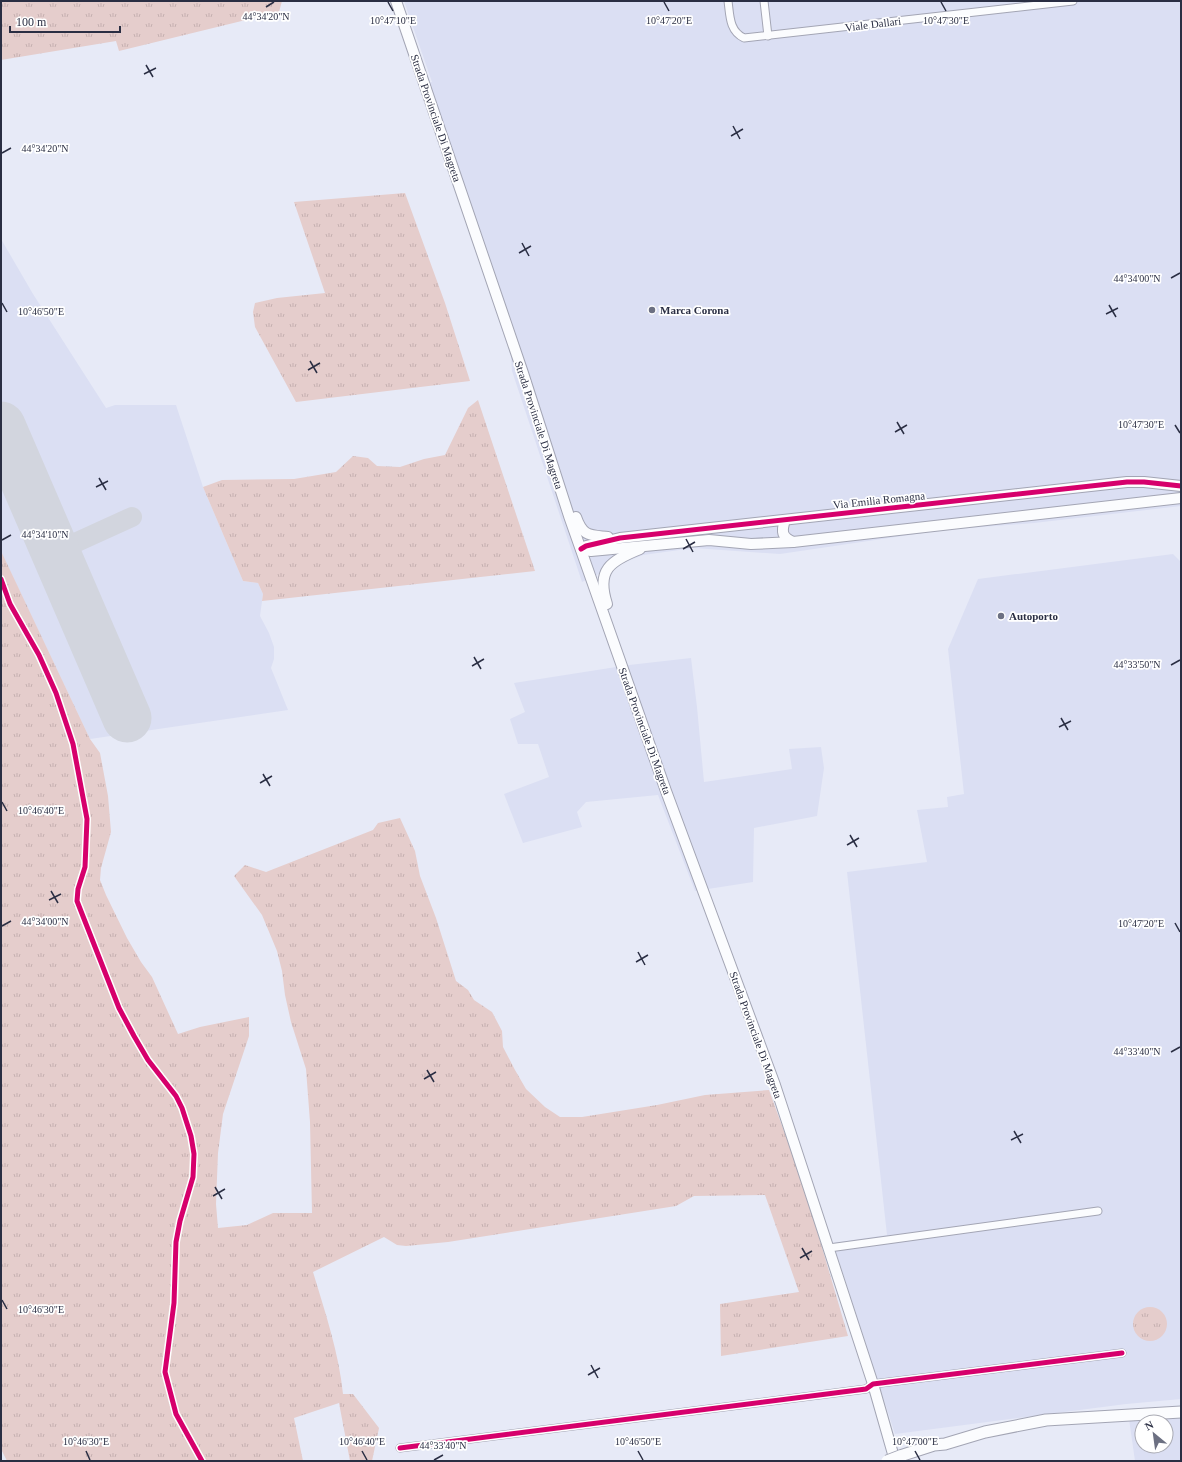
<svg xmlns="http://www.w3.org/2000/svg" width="1182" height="1462" viewBox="0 0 1182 1462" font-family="'Times New Roman',serif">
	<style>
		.built { fill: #dbdff3; fill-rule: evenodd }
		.grass { fill: url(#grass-tufts) }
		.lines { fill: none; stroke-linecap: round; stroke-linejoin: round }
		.taxiway { stroke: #d2d5de; stroke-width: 20 }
		.runway { stroke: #d2d5de; stroke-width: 49 }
		.street-casing { stroke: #a3a5b4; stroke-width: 9 }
		.secondary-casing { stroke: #a3a5b4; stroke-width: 12 }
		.primary-casing { stroke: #a3a5b4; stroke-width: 13 }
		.street { stroke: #fbfcfe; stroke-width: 7 }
		.secondary { stroke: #fbfcfe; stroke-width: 10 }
		.primary { stroke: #fbfcfe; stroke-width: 11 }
		.primary-bridge-casing { stroke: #a3a5b4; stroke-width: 13; stroke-linecap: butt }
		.primary-bridge { stroke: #fbfcfe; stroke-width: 11 }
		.cycleway-casing { stroke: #fff; stroke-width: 8 }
		.cycleway { stroke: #d6006c; stroke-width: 5 }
		.ticks { fill: none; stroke: #2a2e43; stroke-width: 1.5 }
		.poi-dot { fill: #6c7082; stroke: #fff; stroke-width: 1.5 }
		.labels { text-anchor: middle; stroke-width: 3.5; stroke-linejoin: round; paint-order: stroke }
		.street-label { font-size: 11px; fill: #2a2e43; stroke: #fff }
		.poi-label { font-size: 11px; font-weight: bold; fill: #2a2e43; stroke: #fff; text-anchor: start }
		.ticks-label { font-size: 10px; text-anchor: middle; fill: #2a2e43; stroke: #fff; stroke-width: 3.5; stroke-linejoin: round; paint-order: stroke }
	</style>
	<defs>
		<pattern id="grass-tufts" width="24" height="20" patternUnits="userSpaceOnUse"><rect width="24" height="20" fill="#e5cdcc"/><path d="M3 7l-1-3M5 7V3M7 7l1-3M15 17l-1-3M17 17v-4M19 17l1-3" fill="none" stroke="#c5b0b0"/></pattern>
	</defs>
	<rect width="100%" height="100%" fill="#e7eaf7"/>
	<g class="built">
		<path d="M404,1h777v505l-147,17 -91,7 -163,24 -86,-6 -51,7 -23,9 -38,18 -70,-211 -1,-15 -92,-272 13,-2z"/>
		<path d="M1,239l32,55 73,114 9,-3h61l27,82 40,94 15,2 5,11 -3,22 9,17 5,14v12l-3,9 17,42 -198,29 -89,-187z"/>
		<path d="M1173,554l8,8v837l-55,5 -231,30 -62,-191 54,-8 -40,-363 80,-10 -10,-52 31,-3 -1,-10 17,-3 -16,-145 30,-70z"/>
		<path d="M691,658l6,49 7,75 88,-13 -3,-20 32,-2 3,21 -7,48 -63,12 -1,54 -58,9 -37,-96 -72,7 -9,10 5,15 -59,16 -19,-49 45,-17 -11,-33h-20l-8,-25 15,-7 -11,-29 115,-18z"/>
		<path d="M1181,1415v46h-46l-6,-42zM1142,1422h24v24h-24z"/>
	</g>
	<g class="grass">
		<path d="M1,1h281l-3,11 -160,39 -3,-10 -115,19z"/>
		<path d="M405,193l40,110 25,78 -174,21 -41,-75 -2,-15 2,-9 22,-5 48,-5 -31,-91z"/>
		<path d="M478,400l57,171 -273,30 1,-7 -5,-11 -15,-2 -40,-94 19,-7 72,-1 42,-7 17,-16 15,2 9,8 23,1 24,-8 21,-4 23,-47z"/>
		<path d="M1,551l89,188 10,14 8,43 3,36 -10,36 -1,12 6,15 21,43 14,24 11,15 26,57 22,-7 49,-10v19l-26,78 -5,39 -2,51 2,24 29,-3 26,-12h39l-2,-91 -4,-53 -15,-47 -6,-27 -3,-24 -5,-20 -15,-36 -28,-39 11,-11 21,7 107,-42 5,-7 22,-5 15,33 5,25 16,42 20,63 12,9 6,10 18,12 10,19 1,16 12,23 11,19 19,18 15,10h22l75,-12 48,-10 64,-5 35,96 44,150 -127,20 -1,-52 79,-12 -34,-97 -71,1 -18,10 -228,36 -42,4 -9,-1 -13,-8 -71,35c12,40 26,81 30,122h10l26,34 -7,33h-22l-11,-58 -45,15 9,43h-296l-6,-12z"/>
		<circle cx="1150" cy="1324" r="17"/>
	</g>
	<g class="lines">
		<path class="taxiway" d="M55,552l77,-35"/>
		<path class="runway" d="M1,426l126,292"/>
		<g class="street-casing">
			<g id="street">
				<path d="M728,1c2,14 1,30 16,37l329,-37"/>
				<path d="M764,1l4,35"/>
				<path d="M829,1248l269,-37"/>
				<path d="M400,1448l466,-59 7,-5 249,-31"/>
			</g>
		</g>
		<g class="secondary-casing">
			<g id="secondary">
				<path d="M396,1l127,372 46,143 97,275 109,294 98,299 22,77"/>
				<path d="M576,517c7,20 14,18 32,20"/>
				<path d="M785,520c-4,12 -3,17 8,22"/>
				<path d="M581,549l5,-3 34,-8 507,-56h17l37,4"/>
				<path d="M585,550l6,1 118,-11 42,4 42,-2 388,-44"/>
				<path d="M607,604c-11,-34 3,-43 33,-55"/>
			</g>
		</g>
		<g class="primary-casing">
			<path id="primary" d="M900,1456l34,-11 11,-1 40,-12 61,-12 135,-8"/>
		</g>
		<use href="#street" class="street"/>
		<use href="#secondary" class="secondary"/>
		<use href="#primary" class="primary"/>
		<g class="primary-bridge-casing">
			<path id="primary-bridge" d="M887,1461l13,-5"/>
		</g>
		<use href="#primary-bridge" class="primary-bridge"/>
		<g class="cycleway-casing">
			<g id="cycleway">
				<path d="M581,549l5,-3 34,-8 507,-56h17l37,4"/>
				<path d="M1,579l9,25 29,51 17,38 17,51 14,75 -2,48 -7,22 -1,12 42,107 15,28 14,24 28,36 6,12 9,28 3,18 -1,23 -13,44 -4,21 -2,61 -9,69 11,42 26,47"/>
				<path d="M400,1448l466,-59 7,-5 249,-31"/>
			</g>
		</g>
		<use href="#cycleway" class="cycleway"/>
	</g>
	<path class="ticks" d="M388,2l5,9M664,2l5,9M941,2l5,9M266,7l8,-5M146,65l7,12M144,74l12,-6M733,126l7,13M731,136l12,-7M2,153l9,-5M522,243l7,13M519,253l12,-7M1171,278l9,-5M2,303l5,9M1109,305l7,12M1106,314l12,-6M310,361l7,12M308,370l12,-7M897,422l7,12M1175,425l5,8M895,432l12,-7M99,478l7,12M96,487l12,-6M686,539l7,13M2,540l9,-5M683,549l12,-7M474,657l7,12M1171,665l9,-5M472,666l12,-7M1061,718l7,12M1059,727l12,-6M263,774l7,12M260,783l12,-7M2,802l5,9M850,835l7,12M847,845l12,-7M51,891l7,12M49,900l12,-6M1175,923l5,9M2,926l9,-5M638,952l7,13M636,962l12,-7M1171,1052l9,-5M427,1070l7,12M424,1079l12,-7M1014,1131l7,12M1011,1140l12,-6M215,1187l7,12M213,1196l12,-7M802,1248l7,12M800,1258l12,-7M2,1300l5,9M591,1365l7,13M588,1375l12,-7M86,1451l4,9M362,1451l5,9M638,1451l5,9M915,1451l5,9M434,1460l9,-5"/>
	<g class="poi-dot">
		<circle cx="652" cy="310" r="4"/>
		<circle cx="1001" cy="616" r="4"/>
	</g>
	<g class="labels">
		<g class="street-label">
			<text transform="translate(873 24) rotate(-7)" y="4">Viale Dallari</text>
			<text transform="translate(436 118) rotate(71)" y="4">Strada Provinciale Di Magreta</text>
			<text transform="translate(539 425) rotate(72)" y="4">Strada Provinciale Di Magreta</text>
			<text transform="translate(879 500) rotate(-6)" y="4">Via Emilia Romagna</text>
			<text transform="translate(645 731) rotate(70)" y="4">Strada Provinciale Di Magreta</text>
			<text transform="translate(756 1035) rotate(70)" y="4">Strada Provinciale Di Magreta</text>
		</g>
		<g class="poi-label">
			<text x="660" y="314">Marca Corona</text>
			<text x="1009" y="620">Autoporto</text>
		</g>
	</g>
	<g class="ticks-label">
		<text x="266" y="20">44°34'20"N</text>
		<text x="393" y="24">10°47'10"E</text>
		<text x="669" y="24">10°47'20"E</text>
		<text x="946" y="24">10°47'30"E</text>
		<text x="45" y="152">44°34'20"N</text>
		<text x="1137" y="282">44°34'00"N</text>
		<text x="41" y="315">10°46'50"E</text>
		<text x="1141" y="428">10°47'30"E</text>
		<text x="45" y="538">44°34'10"N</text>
		<text x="1137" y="668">44°33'50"N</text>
		<text x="41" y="814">10°46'40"E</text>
		<text x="45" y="925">44°34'00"N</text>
		<text x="1141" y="927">10°47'20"E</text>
		<text x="1137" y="1055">44°33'40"N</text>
		<text x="41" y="1313">10°46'30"E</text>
		<text x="86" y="1445">10°46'30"E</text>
		<text x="362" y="1445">10°46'40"E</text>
		<text x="638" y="1445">10°46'50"E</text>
		<text x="915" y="1445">10°47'00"E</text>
		<text x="443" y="1449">44°33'40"N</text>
	</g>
	<rect width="1182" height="1462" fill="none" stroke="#2a2e43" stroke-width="4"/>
	<g transform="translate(1154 1434) rotate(331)"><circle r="19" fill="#ffffff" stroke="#aaabb4"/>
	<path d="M0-3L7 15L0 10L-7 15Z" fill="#6c7082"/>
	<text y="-6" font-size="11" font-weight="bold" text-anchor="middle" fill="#2a2e43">N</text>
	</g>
	<path d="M10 26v6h110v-6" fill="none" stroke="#2a2e43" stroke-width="2"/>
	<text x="16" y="26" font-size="12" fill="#2a2e43" stroke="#ffffff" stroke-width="3" paint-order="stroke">100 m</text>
</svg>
